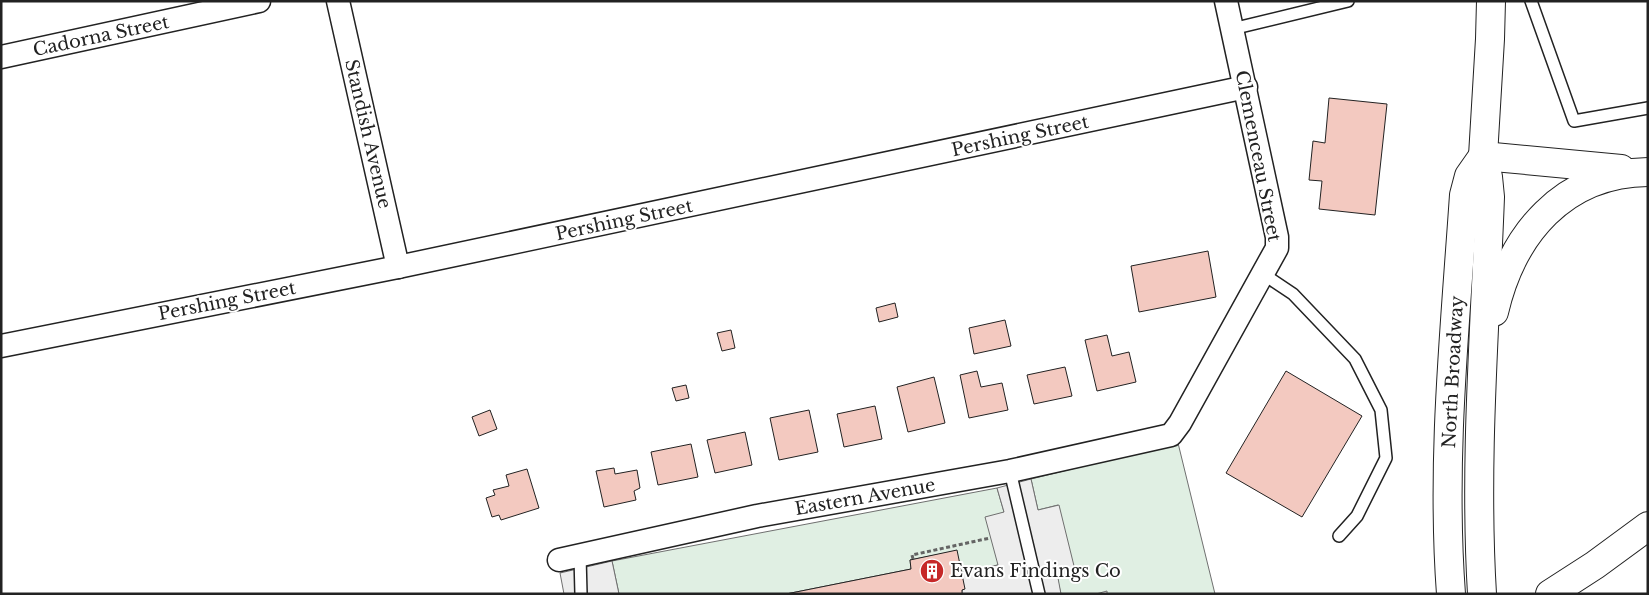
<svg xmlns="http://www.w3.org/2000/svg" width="1649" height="595" viewBox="0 0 1649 595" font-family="'Libre Baskerville',serif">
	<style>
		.green { fill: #e0efe3; stroke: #6f6f6f }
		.parking { fill: #ededed; stroke: #6f6f6f }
		.building { fill: #f3c9c0; stroke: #222 }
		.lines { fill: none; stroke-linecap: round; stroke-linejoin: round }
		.lane-casing { stroke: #222; stroke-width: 14 }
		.street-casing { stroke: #222; stroke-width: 25 }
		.secondary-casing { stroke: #222; stroke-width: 30 }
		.path { stroke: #646464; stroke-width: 3; stroke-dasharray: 4 2.5; stroke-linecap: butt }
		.lane { stroke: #fff; stroke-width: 11 }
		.street { stroke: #fff; stroke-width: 22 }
		.secondary { stroke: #fff; stroke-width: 28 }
		.labels { text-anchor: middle; stroke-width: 4; stroke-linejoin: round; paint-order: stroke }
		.street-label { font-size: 18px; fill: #222; stroke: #fff }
		.poi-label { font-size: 18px; fill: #222; stroke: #fff; text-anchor: start }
	</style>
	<rect width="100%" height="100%" fill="#fff"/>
	<g class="green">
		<path d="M1178,443l37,151h-108v-3l-11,3h-35l-4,-16 18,-4 -17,-69 -20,5 -7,-31z"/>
		<path d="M997,488l7,24 -6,53 -37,7 -5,-21 -46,9 1,9 -125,25h-167l-7,-33z"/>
	</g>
	<g class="parking">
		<path d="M1031,479l7,31 21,-5 17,69 -18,4 3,16h-99v-4l2,-1 -3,-17 37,-7 -13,-48 19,-5 -7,-24z"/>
		<path d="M612,561l7,33h-55l-4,-21z"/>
	</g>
	<g class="building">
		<path d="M1329,98l58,6 -12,111 -56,-6 3,-28 -13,-1 4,-39 12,2z"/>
		<path d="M1208,251l8,46 -77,15 -8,-46z"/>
		<path d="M895,303l3,14 -19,5 -3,-14z"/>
		<path d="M1005,320l6,26 -37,8 -5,-26z"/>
		<path d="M731,330l4,18 -13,3 -5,-18z"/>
		<path d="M1107,335l5,21 17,-4 7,30 -39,9 -12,-51z"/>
		<path d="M1065,367l7,29 -38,8 -7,-29z"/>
		<path d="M977,371l4,16 21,-4 6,27 -39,8 -9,-43z"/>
		<path d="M1286,371l76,45 -60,101 -76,-44z"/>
		<path d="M934,377l11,46 -37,9 -11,-45z"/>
		<path d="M686,385l3,13 -13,3 -4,-13z"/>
		<path d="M875,406l7,33 -38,8 -7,-33z"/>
		<path d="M490,410l7,19 -18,7 -7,-19z"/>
		<path d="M809,410l9,42 -39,8 -9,-42z"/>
		<path d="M745,432l7,33 -37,8 -8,-33z"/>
		<path d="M691,444l7,33 -40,8 -7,-33z"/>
		<path d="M614,468l1,6 22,-4 3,18 -6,3 2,9 -32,7 -8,-36z"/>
		<path d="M527,469l12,39 -38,12 -2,-5 -7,2 -6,-19 9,-3 -2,-5 16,-4 -3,-11z"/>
		<path d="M957,550l8,39 -3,1v4h-176l125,-25 -1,-9z"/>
	</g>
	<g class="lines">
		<g class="lane-casing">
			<g id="lane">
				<path d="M1531,1l43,120 74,-13"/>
				<path d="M1232,29l116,-28"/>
				<path d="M1263,274l30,20 62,65 26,51 5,48 -29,58 -18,20"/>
				<path d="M1010,471l29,123"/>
				<path d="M580,556l1,38"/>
			</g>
		</g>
		<g class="street-casing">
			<g id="street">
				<path d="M338,1l60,266"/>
				<path d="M1,57l258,-56"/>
				<path d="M1,346l397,-79 848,-180"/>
				<path d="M559,560l198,-44 253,-45 161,-36 9,-12 97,-175v-11l-51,-236"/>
			</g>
		</g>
		<g class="secondary-casing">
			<g id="secondary">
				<path d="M1483,156l138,13"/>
				<path d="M1494,312c18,-78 69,-139 154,-140"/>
				<path d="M1451,594c-10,-133 4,-266 13,-399l5,-19 14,-20"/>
				<path d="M1482,594c-8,-132 3,-265 8,-397l-2,-20 -5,-21 7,-117 1,-38"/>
				<path d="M1550,594l45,-29 53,-39"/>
			</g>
		</g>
		<path class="path" d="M913,559l-1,-4 78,-17"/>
		<use href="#lane" class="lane"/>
		<use href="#street" class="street"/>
		<use href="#secondary" class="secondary"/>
	</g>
	<defs>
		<g id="building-disc" transform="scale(1.25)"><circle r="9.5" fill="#c62828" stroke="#fff"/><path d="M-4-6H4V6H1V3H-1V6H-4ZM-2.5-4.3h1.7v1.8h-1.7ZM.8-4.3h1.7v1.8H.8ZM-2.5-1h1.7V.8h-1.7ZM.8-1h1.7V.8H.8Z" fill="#fff"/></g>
	</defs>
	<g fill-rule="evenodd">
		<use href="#building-disc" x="932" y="571"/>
	</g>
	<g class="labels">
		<g class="street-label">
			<text transform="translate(101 36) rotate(-12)" y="6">Cadorna Street</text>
			<text transform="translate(368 134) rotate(77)" y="6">Standish Avenue</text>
			<text transform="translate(1020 136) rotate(-12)" y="6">Pershing Street</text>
			<text transform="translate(1258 156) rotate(79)" y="6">Clemenceau Street</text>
			<text transform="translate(624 220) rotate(-12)" y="6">Pershing Street</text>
			<text transform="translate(227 301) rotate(-11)" y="6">Pershing Street</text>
			<text transform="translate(1453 372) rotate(-87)" y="6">North Broadway</text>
			<text transform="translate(865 497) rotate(-10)" y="6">Eastern Avenue</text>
		</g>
		<g class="poi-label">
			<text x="950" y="577">Evans Findings Co</text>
		</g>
	</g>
	<rect width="1649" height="595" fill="none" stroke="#222222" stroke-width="5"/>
</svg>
